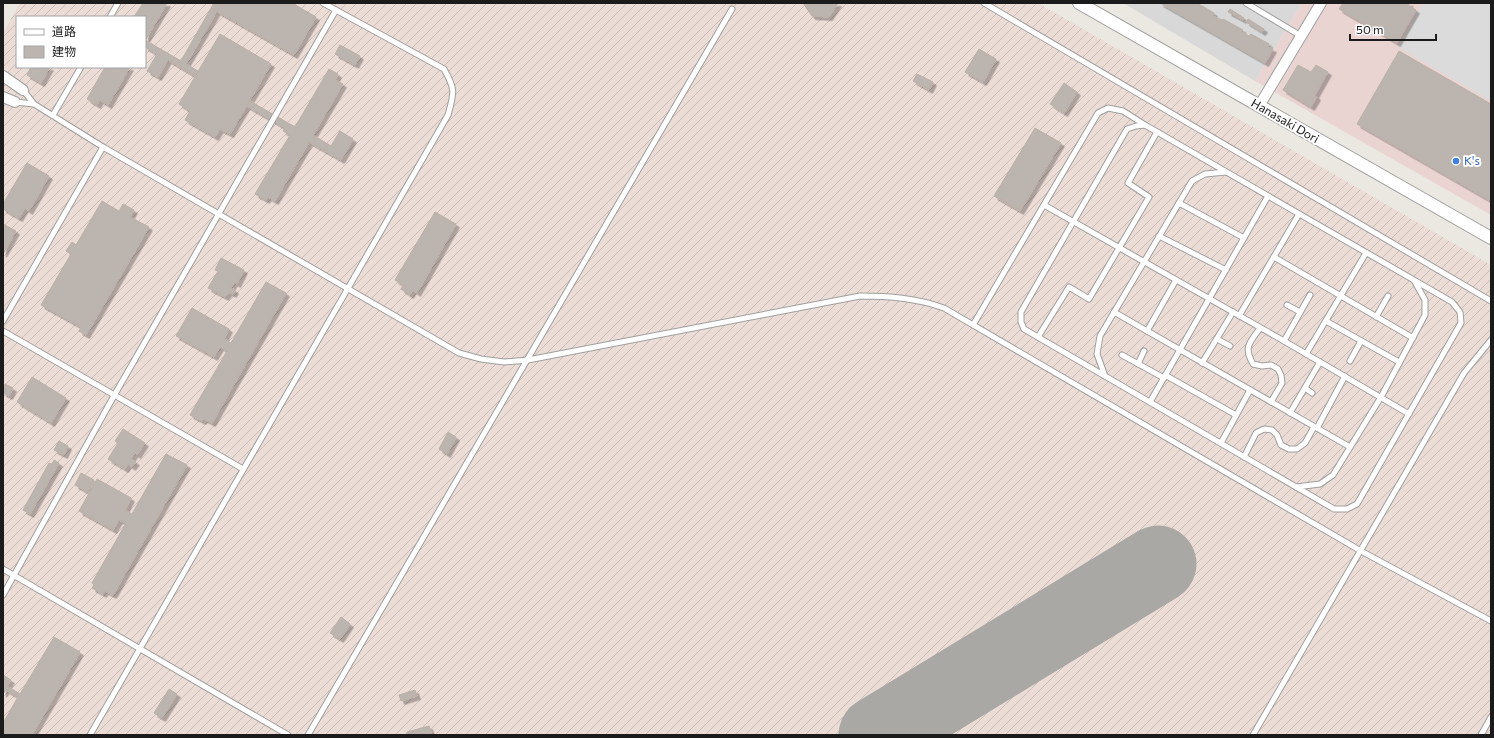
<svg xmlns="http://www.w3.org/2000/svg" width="1494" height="738" viewBox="0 0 1494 738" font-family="Commissioner,'Noto Sans JP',sans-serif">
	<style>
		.residential { fill: #d9d8d8 }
		.commercial { fill: #ead4d2 }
		.military { fill: url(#military-furrows); fill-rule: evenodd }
		.parking { fill: #dbdbdb }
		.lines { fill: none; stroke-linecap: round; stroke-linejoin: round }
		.runway { stroke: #aaa8a5; stroke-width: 77 }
		.building { fill: #bbb4af; stroke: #bbb0a6; filter: url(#shadow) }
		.service-casing { stroke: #9f9f9f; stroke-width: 7 }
		.minor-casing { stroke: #9f9f9f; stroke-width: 12 }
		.tertiary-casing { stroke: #9f9f9f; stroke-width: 14 }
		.service { stroke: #fff; stroke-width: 5 }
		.minor { stroke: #fff; stroke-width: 10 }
		.tertiary { stroke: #fff; stroke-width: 12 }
		.shop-dot { fill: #3f7fe0; stroke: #fff; stroke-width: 1.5 }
		.labels { text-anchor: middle; stroke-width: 4; stroke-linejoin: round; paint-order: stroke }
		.street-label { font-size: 12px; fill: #1b1b1b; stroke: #fff }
		.shop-label { font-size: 12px; fill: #366cbe; stroke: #fff; text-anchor: start }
	</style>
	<defs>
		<pattern id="military-furrows" width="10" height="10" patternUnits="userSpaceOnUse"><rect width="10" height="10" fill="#ecdcd6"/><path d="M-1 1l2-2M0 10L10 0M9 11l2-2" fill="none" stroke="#cabcb7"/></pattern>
		<filter id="shadow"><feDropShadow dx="3.5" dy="3.5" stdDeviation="0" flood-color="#0004"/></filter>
	</defs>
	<rect width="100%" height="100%" fill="#ebe8e1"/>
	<path class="residential" d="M1123,3h179l-47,78z"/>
	<path class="commercial" d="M1302,3h189v212l-236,-134z"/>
	<path class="military" d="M20,3h1018l453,262v470h-1488v-702zM17,17h128v50h-128z"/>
	<path class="parking" d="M1423,3h68v98l-93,-54z"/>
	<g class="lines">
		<path class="runway" d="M877,735l281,-171"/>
	</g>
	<g class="building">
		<path d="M143,3h24l-22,38v-24h-11z"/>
		<path d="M214,3h78l24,14 -22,38 -83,-47z"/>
		<path d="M803,3h35l-9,14 -17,-1z"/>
		<path d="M1160,3h31l3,2 1,-2h2l17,10 -1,3 9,4 1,-1 20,11 -2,2 8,4 2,-2 18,10 -1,3 5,2 -8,14z"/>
		<path d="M1343,3h67l-2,2 8,5 -19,33 -58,-34z"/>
		<path d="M211,8l6,3 -31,53 12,7 -3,5 -27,-16 -10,17 -11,-6 10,-17 -12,-7v-7l36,21z"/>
		<path d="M1230,9l14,9 -1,2 -15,-8z"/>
		<path d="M1248,19l16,10 -2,3 -16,-10z"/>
		<path d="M220,34l51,30 -41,70 -10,-5 -5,8 -30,-17 5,-9 -11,-7z"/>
		<path d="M340,45l20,11 -5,9 -20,-11z"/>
		<path d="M979,49l17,10 -13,23 -18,-10z"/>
		<path d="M1399,51l92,53v93l-2,3 -132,-76z"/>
		<path d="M1298,65l13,7 5,-7 12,7 -13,23 2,2 -6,10 -28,-17z"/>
		<path d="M31,67h19l-9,16 -14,-8z"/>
		<path d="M105,67h25l-22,38 -8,-5 -3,5 -10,-6z"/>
		<path d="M329,69l9,5 -3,6 8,4 -30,51 18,11 9,-15 13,8 -12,21 -32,-18 -34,59 -7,-4 -2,3 -11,-6 35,-59 -7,-4 2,-3 -38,-22 3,-5 45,26z"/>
		<path d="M917,74l16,8 -4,8 -16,-9z"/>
		<path d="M1064,83l13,9 -13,21 -14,-9z"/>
		<path d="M1035,128l26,15 -41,68 -26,-15z"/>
		<path d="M27,163l22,13 -20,35 -4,-3 -6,10 -16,-9v-5z"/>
		<path d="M102,201l17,10 4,-7 11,6 -4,7 19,10 -63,108 -7,-4 2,-4 -40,-22 30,-51 -5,-3 6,-9 4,3z"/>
		<path d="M435,212l21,12 -39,69 -4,-3 -3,5 -9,-6 2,-4 -8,-5z"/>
		<path d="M3,224l13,7 -13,23z"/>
		<path d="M221,258l23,12 -7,14 -3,-2 -3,6 4,2 -2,4 -4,-2 -4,5 -17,-9 10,-17 -3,-1z"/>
		<path d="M266,282l20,11 -74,130 -8,-4 -2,2 -12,-6 37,-64 -7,-4 -6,10 -38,-21 16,-28 37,21 -5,10 7,4z"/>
		<path d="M32,377l34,21 -15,25 -34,-21z"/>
		<path d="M5,384l8,4 -4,8 -6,-3v-4z"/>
		<path d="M123,429l22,14 -8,12 -2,-2 -4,6 5,3 -4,5 -4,-3 -3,5 -17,-10 10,-16 -3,-2z"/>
		<path d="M448,432l8,5 -9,17 -8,-5z"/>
		<path d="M59,441l9,5 -4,9 -10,-5z"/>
		<path d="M166,454l21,11 -74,130 -8,-4 -2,3 -11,-6 2,-3 -2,-2 34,-60 -7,-3 -6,10 -34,-19 18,-32 34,19 -6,12 7,4z"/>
		<path d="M54,460l5,3 -29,51 -7,-4 26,-47 3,1z"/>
		<path d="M81,473l13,7 -6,12 -13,-7z"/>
		<path d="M341,617l9,7 -10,15 -10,-6z"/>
		<path d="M54,637l26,15 -48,83h-29v-12l15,-26 -12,-7 -3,4v-19l8,5 -4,6 13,8z"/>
		<path d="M169,689l8,5 -15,24 -8,-5z"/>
		<path d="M415,690l2,6 -16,5 -2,-6z"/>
		<path d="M429,726l3,9h-25v-3z"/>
	</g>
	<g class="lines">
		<g class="service-casing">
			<g id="service">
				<path d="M984,3l507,298"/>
				<path d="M1246,3l55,33"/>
				<path d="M110,17l8,-14"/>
				<path d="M15,102l19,2 -11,-14"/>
				<path d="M34,104l69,43 356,206 22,6 23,3 24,-2 332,-64c29,0 56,2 84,12l417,243 130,70"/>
				<path d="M53,115l28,-48"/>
				<path d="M1145,125l307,177 8,10 1,11 -104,181 -10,5h-13l-310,-180 -3,-7v-10l106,-183 9,-3z"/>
				<path d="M1179,203l65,35"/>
				<path d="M1044,205l240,136 125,73"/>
				<path d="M1159,236l67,34"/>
				<path d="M1274,257l139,81"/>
				<path d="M1287,305l13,7"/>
				<path d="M1114,312l236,135"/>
				<path d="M1239,316l60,-102"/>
				<path d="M1376,317l12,-21"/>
				<path d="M3,321l100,-174"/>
				<path d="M1326,321l73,41"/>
				<path d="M973,325l125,-212 10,-5 15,3 22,14"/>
				<path d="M1260,328c-10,15 -17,18 -7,36l9,2 9,-1 7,4 3,6 1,8 -11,19"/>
				<path d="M3,331l240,138"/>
				<path d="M1147,331l29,-51"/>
				<path d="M1038,337l31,-50 20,12 60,-102 -21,-14 29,-51"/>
				<path d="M1217,339l13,7"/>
				<path d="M1284,341l26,-46"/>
				<path d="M1306,354l60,-101"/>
				<path d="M1122,355l42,23"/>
				<path d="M1350,361l11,-20"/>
				<path d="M1202,363l31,-51"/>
				<path d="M1138,364l6,-13"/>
				<path d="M1165,375l71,40"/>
				<path d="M1105,376l-8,-22 3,-18 92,-155 13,-7 21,-2"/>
				<path d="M1305,388l7,5"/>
				<path d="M1150,402l118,-206"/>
				<path d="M1290,413l30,-51"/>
				<path d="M1317,428l28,-52"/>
				<path d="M1221,443l29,-53"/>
				<path d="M1244,457l12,-24 8,-4 8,1 5,5 4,10 8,4h8l8,-6 9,-16"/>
				<path d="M1296,487l24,-3 13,-9 48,-78 44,-82v-15l-10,-18"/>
				<path d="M3,569l285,166"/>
				<path d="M3,595l112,-201 221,-384"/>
				<path d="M90,735l358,-620c6,-22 8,-25 -4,-46l-121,-66"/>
				<path d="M308,735l424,-726"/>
				<path d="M1253,735l211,-362 27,-33"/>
				<path d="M1481,735l10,-18"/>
			</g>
		</g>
		<g class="minor-casing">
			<g id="minor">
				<path d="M3,76l20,14"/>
				<path d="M3,97l12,5"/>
				<path d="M1259,106l62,-103"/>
			</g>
		</g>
		<g class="tertiary-casing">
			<path id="tertiary" d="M1079,3l412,235"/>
		</g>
		<use href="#service" class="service"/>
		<use href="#minor" class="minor"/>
		<use href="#tertiary" class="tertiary"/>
	</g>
	<circle class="shop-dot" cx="1456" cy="161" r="4"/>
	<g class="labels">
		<g class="street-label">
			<text transform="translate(1285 121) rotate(30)" y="4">Hanasaki Dori</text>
		</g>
		<g class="shop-label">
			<text x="1464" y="165">K's</text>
		</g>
	</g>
	<rect width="1494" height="738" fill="none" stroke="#1b1b1b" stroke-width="8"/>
	<rect x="16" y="16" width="130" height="52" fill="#ffffff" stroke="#a4a4a4"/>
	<rect x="24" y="29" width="20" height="6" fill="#ffffff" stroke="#a4a4a4"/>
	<text x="52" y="36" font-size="12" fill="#1b1b1b">道路</text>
	<rect x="24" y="46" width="20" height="12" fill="#bbb4af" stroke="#a4a4a4"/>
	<text x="52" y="56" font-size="12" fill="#1b1b1b">建物</text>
	<path d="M1350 34v6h86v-6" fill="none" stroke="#1b1b1b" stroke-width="2"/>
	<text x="1356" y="34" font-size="12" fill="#1b1b1b" stroke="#ffffff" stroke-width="3" paint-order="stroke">50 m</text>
</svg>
